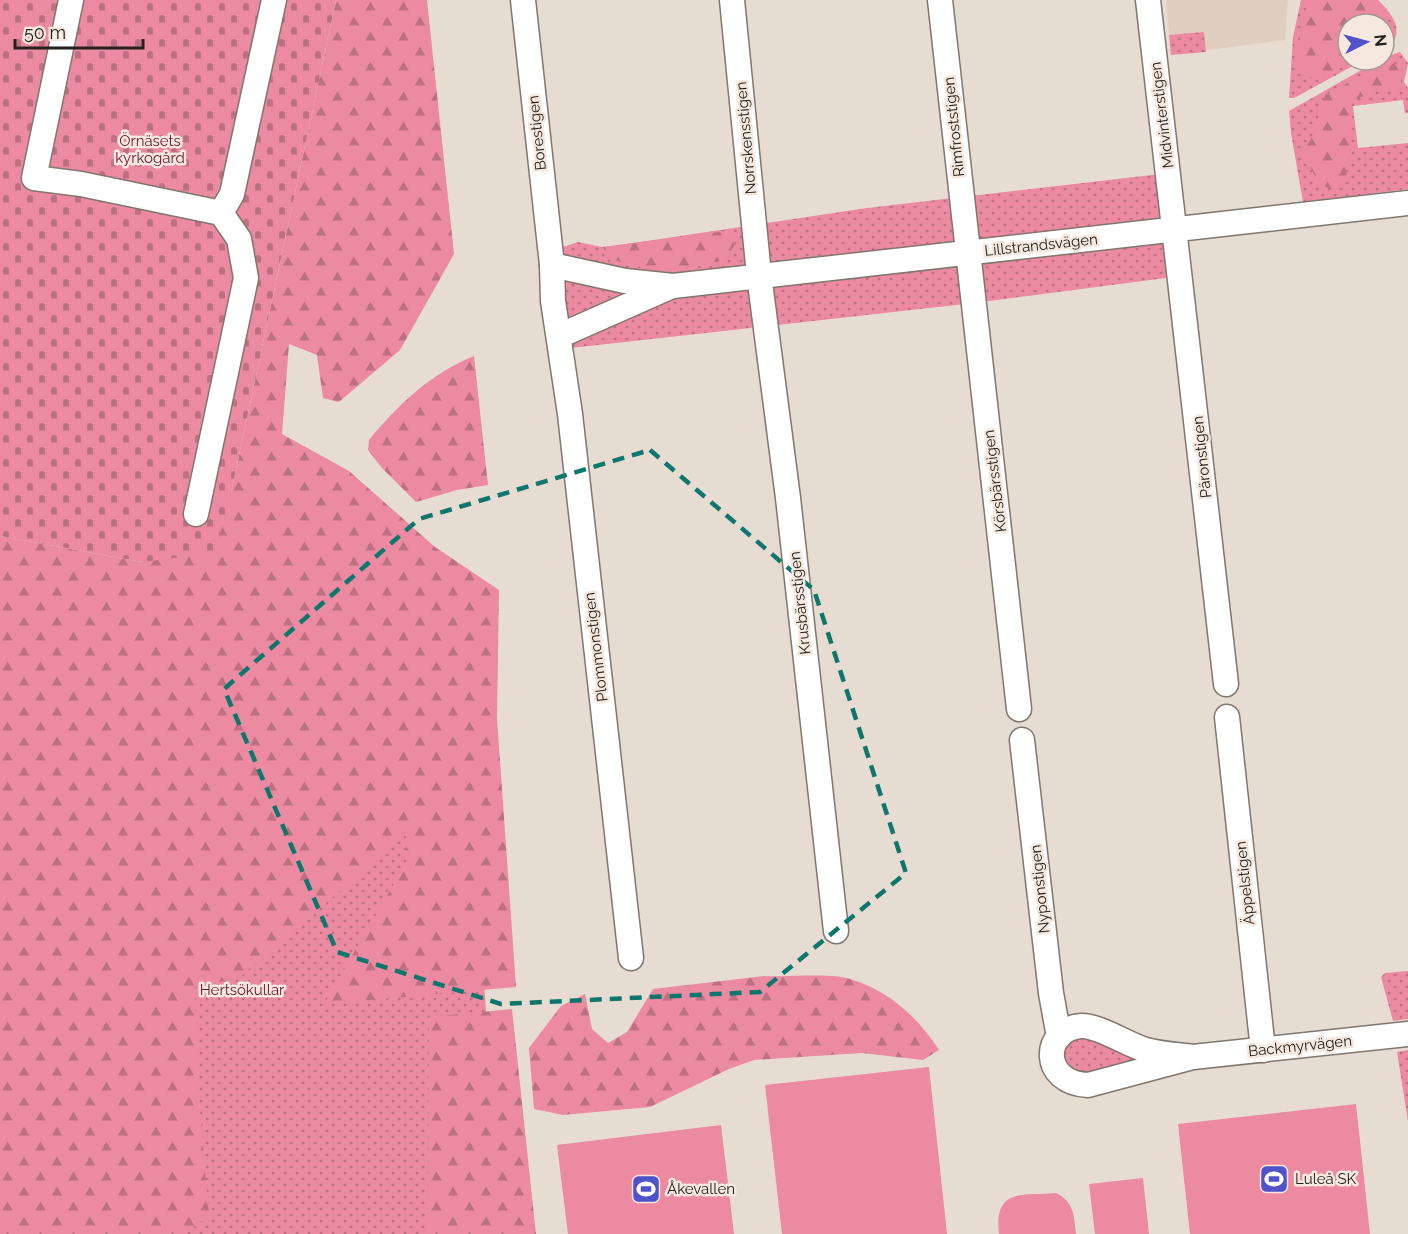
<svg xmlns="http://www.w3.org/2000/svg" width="1408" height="1234" viewBox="0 0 1408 1234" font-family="Raleway,sans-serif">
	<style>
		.built { fill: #e0cfc0 }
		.green { fill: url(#green-dots) }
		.forest { fill: url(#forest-firs) }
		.cemetery { fill: url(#cemetery-stones) }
		.pitch { fill: #eb8aa1 }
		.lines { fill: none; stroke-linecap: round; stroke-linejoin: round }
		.minor-casing { stroke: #80766d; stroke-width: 27 }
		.minor { stroke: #fff; stroke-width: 24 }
		.marked { fill: none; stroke: #0f766e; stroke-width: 4.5; stroke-dasharray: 12 8; stroke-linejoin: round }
		.labels { text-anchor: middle; stroke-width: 5; stroke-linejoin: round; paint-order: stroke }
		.street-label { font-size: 15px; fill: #25211d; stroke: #f5e9df }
		.park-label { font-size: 15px; fill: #6d1634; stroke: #f5e9df }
		.poi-label { font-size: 15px; fill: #25211d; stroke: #f5e9df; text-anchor: start }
	</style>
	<defs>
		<pattern id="green-dots" width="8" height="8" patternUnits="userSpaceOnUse" patternTransform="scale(1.5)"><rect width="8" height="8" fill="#eb8aa1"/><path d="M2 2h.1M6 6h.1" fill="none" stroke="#be7083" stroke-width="1.8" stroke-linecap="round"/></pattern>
		<pattern id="forest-firs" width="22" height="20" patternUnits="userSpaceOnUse" patternTransform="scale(1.5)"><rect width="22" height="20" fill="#eb8aa1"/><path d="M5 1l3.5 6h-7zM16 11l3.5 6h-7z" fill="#be7083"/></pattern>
		<pattern id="cemetery-stones" width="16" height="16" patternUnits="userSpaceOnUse" patternTransform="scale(1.5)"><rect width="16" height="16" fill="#eb8aa1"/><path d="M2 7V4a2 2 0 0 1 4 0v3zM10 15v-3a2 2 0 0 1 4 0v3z" fill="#be7083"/></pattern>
	</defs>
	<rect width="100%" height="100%" fill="#e7dcd2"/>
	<path class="built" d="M1166,0h122l-3,40 -114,15z"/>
	<g class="green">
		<path d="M1301,0h77c15,14 30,35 6,49v-25h-36v36h16l-70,38h-5l4,-61z"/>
		<path d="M1204,32l2,20 -35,3 -2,-20z"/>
		<path d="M1400,52l8,11 -4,19 4,6v25h-3l-2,-13 -50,6 5,42 50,-5v46l-105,13 -12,-69 -2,-22 90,-51h5l1,-3z"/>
		<path d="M1169,173l20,102 -215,28 -412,46 -11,-98 27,-9 24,5 18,-2 247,-37z"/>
		<path d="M0,741l467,2 21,296 -5,195h-483z"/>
		<path d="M1408,971v48l-15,2 -12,-44 4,-4z"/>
		<path d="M1060,1034l129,23 -101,30 -32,-16z"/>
		<path d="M1408,1050v71l-11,-69z"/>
	</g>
	<g class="forest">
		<path d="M336,0h91l27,254 -54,96 -61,52 -16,-4 -6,-43 -28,-11 -7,90 67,37 86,76 64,43 -2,128 19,269 -192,17 82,-141v-29l-167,144 -44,9 4,111 10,119 -29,17h-180v-698l142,26 89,-69z"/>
		<path d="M1308,0h64l12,11 8,18 -8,14v-19h-36v36h8l-38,19 -15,-2 -7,-18z"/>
		<path d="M1383,64h19l1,11 -5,14 -24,3 -25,10 1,45 -5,38 -9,6 -17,-7 -16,-31 11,-20 11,-38z"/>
		<path d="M734,230l1,14 -8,14c-27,12 -84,16 -111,2 -5,-2 -10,-9 -14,-13z"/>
		<path d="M474,356l14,129 -31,5 -41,12 -34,-34 -14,-18 1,-10c30,-36 61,-66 105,-84z"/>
		<path d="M764,976c22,1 62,-3 83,2 40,11 70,38 92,72l-16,10 -61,-7 -108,7 -25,9 -79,38 -87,8 -29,-6 -5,-61 32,-42 24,-12 7,35 16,14 19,-11 26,-43z"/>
		<path d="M512,1009l24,225h-115l7,-13 1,-204z"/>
	</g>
	<path class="cemetery" d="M0,0h336l-105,493 -16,60 -73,9 -142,-26z"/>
	<g class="pitch">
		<path d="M929,1067l18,167h-165l-17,-149z"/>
		<path d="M1356,1104l14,130h-180l-12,-110z"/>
		<path d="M721,1125l13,109h-166l-11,-89z"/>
		<path d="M1143,1178l6,56h-54l-6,-50z"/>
		<path d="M1056,1193c18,9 18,22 20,41h-77c-5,-46 22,-38 57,-41z"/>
	</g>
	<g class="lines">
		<g class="minor-casing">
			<g id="minor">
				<path d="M71,0l-37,178 47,6 140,29"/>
				<path d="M523,0l29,265 1,36 17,113 61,544"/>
				<path d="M732,0l27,275 29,223 48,433"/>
				<path d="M940,0l79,709"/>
				<path d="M1148,0l78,684"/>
				<path d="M552,265l73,16 48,5 735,-83"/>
				<path d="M559,336l111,-49"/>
				<path d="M196,514l50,-236 -7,-39 -18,-26 11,-19 42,-194"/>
				<path d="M1227,717l36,333"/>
				<path d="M1022,740l29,253 8,44"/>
				<path d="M1193,1057c-15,-2 -32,-3 -47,-7 -18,-5 -48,-25 -65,-24 -39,3 -41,57 7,59l105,-28 215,-23"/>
			</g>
		</g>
		<use href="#minor" class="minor"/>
	</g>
	<path class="marked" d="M650,450l164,140 92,283 -146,119 -259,12 -164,-52 -113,-263 195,-170z"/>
	<defs>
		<g id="stadium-square" transform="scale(1.5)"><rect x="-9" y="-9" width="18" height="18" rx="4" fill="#4f52c8" stroke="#f5e9df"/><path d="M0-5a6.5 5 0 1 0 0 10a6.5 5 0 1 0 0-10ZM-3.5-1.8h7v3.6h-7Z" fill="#fff"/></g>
	</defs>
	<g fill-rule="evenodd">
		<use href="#stadium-square" x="1274" y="1179"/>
		<use href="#stadium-square" x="646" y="1189"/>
	</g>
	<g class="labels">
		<g class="street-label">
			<text transform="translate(1162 115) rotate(-97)" y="5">Midvinterstigen</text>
			<text transform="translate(954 127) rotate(-96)" y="5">Rimfroststigen</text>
			<text transform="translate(537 133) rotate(-96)" y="5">Borestigen</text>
			<text transform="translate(746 138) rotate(-95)" y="5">Norrskensstigen</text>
			<text transform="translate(1041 245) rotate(-6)" y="5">Lillstrandsvägen</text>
			<text transform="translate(1202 457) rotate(-96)" y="5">Päronstigen</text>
			<text transform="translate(995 481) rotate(-97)" y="5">Körsbärsstigen</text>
			<text transform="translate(800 603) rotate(-96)" y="5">Krusbärsstigen</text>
			<text transform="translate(596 647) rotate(-97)" y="5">Plommonstigen</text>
			<text transform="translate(1245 883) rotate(-96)" y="5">Äppelstigen</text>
			<text transform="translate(1040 889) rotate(-96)" y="5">Nyponstigen</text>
			<text transform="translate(1300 1046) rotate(-6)" y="5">Backmyrvägen</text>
		</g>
		<g class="park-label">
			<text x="150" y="146">Örnäsets<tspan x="150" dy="17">kyrkogård</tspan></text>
			<text x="242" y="995">Hertsökullar</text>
		</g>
		<g class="poi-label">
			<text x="1295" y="1184">Luleå SK</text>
			<text x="667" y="1194">Åkevallen</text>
		</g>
	</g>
	<g transform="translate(1366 42) rotate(84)"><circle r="28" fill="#f5e9df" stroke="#a29991" stroke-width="1.5"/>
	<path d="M0-4.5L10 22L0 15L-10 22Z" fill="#4f52c8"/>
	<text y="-9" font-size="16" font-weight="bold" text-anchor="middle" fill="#25211d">N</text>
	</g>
	<path d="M15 39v9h128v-9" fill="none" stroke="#25211d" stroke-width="3"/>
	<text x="24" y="39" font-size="18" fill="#25211d" stroke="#f5e9df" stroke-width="4.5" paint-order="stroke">50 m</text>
</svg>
